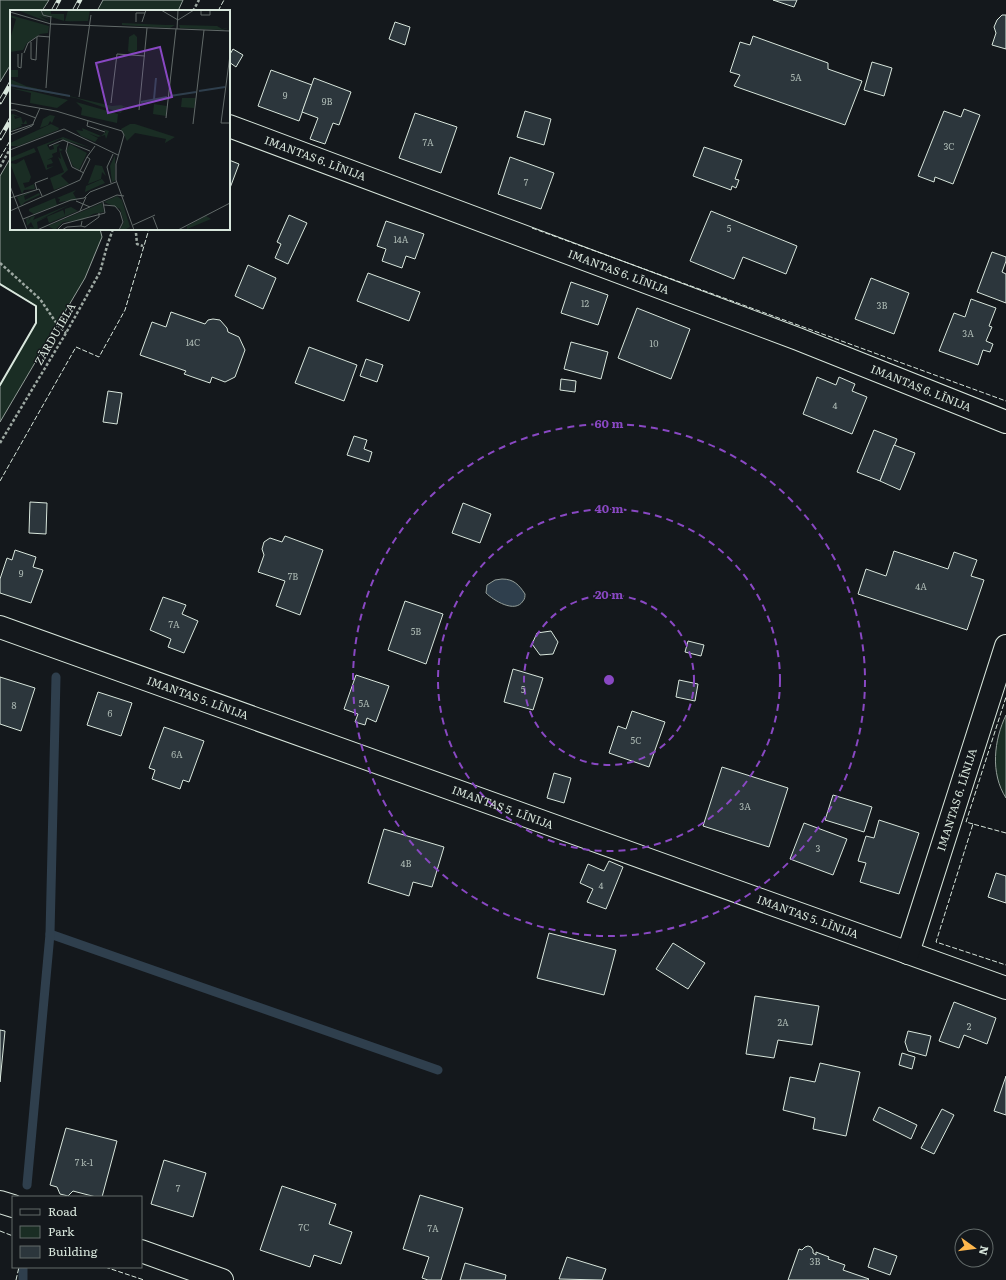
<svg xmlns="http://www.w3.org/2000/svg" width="1006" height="1280" viewBox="0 0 1006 1280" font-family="Literata,serif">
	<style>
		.green { fill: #1a2d24; stroke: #939e99 }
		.water { fill: #2f3f4d; stroke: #939e99 }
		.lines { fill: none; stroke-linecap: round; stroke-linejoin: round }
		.stream { stroke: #2f3f4d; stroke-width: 9 }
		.building { fill: #2c363c; stroke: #d8e6dc }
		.minor-casing { stroke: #d8e6dc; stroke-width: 24 }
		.path { stroke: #9da8a2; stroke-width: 2.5; stroke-dasharray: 3 2; stroke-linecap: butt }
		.minor { stroke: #14181c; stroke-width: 22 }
		.rail-casing { stroke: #d8e6dc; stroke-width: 4.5 }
		.rail { stroke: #14181c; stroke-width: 3; stroke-dasharray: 9; stroke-linecap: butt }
		.fence { stroke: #d8e6dc; stroke-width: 1; stroke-dasharray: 5 2; stroke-linecap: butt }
		.wall { stroke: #d8e6dc; stroke-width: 2 }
		.ring { fill: none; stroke: #8948c3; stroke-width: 2; stroke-dasharray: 7 5 }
		.labels { text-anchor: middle; stroke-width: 3; stroke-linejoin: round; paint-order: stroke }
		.number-label { font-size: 9px; fill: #adbab4 }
		.street-label { font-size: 11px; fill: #d8e6dc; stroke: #14181c }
		.inset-river { fill: none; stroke: #2f3f4d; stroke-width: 2 }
		.inset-road { fill: none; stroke: #626a69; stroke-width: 1 }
		.view { fill: #8948c3; fill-opacity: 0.15; stroke: #8948c3; stroke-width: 2 }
		.inset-edge { fill: none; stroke: #d8e6dc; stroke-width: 2 }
		.centre { fill: #8948c3; stroke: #14181c; stroke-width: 2 }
		.ring-label { font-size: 12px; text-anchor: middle; font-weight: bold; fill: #8948c3; stroke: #14181c; stroke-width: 3; stroke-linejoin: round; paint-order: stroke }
	</style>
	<rect width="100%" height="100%" fill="#14181c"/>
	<g class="green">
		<path d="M0,0h49l-7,11h-31v53l-11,18z"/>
		<path d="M103,0h80l-5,11h-81z"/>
		<path d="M11,157v72h89l2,8 -17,41 -85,144v-37l36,-62v-17l-36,-22v-108z"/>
		<path d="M1006,715v83c-16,-25 -12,-58 0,-83z"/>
	</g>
	<path class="water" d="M502,579c12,0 17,6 23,15 0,2 0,5 -2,7 -8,13 -30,-1 -37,-8l1,-8 8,-5z"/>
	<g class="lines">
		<g class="stream">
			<path d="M50,934l388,136"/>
			<path d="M27,1185l23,-251 6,-257"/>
			<path d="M23,1280v-13"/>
		</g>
	</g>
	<g class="building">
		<path d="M773,0h24l-3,7z"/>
		<path d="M1002,15h4v34l-14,-4 4,-12 -2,-6 3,-7z"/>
		<path d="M395,22l15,5 -5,18 -16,-6z"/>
		<path d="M753,36l75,27v6l34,12 -17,44 -111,-39 6,-11 -10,-3 10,-30 10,3z"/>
		<path d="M233,49l10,6 -7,12 -7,-5v-6z"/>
		<path d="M872,62l20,6 -8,28 -20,-6z"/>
		<path d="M271,70l41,15 -13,36 -41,-15z"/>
		<path d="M314,78l37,14 -12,33 -6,-2 -8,21 -15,-5 8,-21 -16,-6z"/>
		<path d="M964,109l16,6 -27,69 -18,-7 -1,5 -16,-6 26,-65 17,6z"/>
		<path d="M525,111l26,8 -7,26 -27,-8z"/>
		<path d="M415,113l42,14 -16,46 -42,-15z"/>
		<path d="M704,147l38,13 -7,19 4,1 -3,8 -4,-2 -1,4 -38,-14z"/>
		<path d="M510,157l44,16 -13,36 -43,-15z"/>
		<path d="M229,160l10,4 -9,24 -1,-1z"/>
		<path d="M711,211l86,35 -11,28 -43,-17 -9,22 -44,-18z"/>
		<path d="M289,215l18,8 -19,41 -13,-6 6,-14 -4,-2z"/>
		<path d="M386,221l38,13 -9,25 -9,-3 -4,12 -20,-7 4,-12 -9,-3z"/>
		<path d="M992,252l14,5v4l-4,11 4,2v29l-29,-11z"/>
		<path d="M248,265l28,13 -13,31 -28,-13z"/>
		<path d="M368,273l52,19 -11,29 -52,-20z"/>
		<path d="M871,278l38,15 -15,41 -39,-15z"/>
		<path d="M571,282l37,13 -10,30 -37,-12z"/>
		<path d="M971,299l25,9 -7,18 3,1 -6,14 7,3 -3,8 -7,-2 -5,15 -39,-14 15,-38 11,4z"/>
		<path d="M637,308l53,21 -19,50 -53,-21z"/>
		<path d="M171,312l34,12 3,-4 5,-1 7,1 7,8 1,4 11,5 6,13 -10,27 -10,5 -13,-5 -2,6 -26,-9 2,-3 -46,-16 12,-33 14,5z"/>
		<path d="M571,342l37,10 -7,27 -37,-10z"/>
		<path d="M309,347l48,18 -13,36 -49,-18z"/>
		<path d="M366,359l17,6 -6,17 -17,-6z"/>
		<path d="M817,377l19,8 3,-8 16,7 -3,7 15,6 -15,37 -49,-20z"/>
		<path d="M561,379l15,2 -1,11 -15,-2z"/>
		<path d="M108,391l14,2 -5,31 -14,-2z"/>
		<path d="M874,430l23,9 -17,42 -23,-9z"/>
		<path d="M354,436l13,4 -3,9 8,3 -3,10 -22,-7z"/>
		<path d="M894,445l21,8 -15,37 -20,-9z"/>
		<path d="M30,502l17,1 -1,31 -17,-1z"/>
		<path d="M463,503l28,11 -11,29 -28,-10z"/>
		<path d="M285,536l38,14 -23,65 -24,-9 9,-25 -27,-9 6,-17 -2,-6 2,-7 6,-4 12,4z"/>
		<path d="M15,550l21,7 -3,10 10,3 -12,33 -31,-10v-14l7,-21 5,2z"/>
		<path d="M894,551l54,18 6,-17 23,8 -6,16 13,4 -17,50 -109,-36 8,-25 20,7z"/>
		<path d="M163,597l23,8 -4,9 16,7 -14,32 -16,-6 3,-8 -21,-9z"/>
		<path d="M405,601l38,13 -17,50 -38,-14z"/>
		<path d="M551,631l7,11 -5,12 -13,1 -8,-11 5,-11z"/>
		<path d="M688,641l16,4 -3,11 -16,-4z"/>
		<path d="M513,669l30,9 -10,32 -29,-8z"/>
		<path d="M356,675l33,11 -13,36 -9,-4 -2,7 -10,-3 3,-8 -14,-5z"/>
		<path d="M0,677l35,11 -14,43 -21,-7z"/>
		<path d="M679,680l19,4 -3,17 -19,-4z"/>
		<path d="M98,692l34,11 -11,33 -34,-11z"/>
		<path d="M632,711l33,11 -16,45 -40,-14 9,-27 8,3z"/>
		<path d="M164,727l40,14 -15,41 -6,-2 -3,9 -28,-10 3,-9 -6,-2z"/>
		<path d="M722,767l66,21 -19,59 -66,-21z"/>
		<path d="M554,773l17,5 -7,25 -17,-5z"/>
		<path d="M833,795l39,12 -8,25 -39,-12z"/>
		<path d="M879,820l40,13 -20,61 -39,-12 6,-19 -8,-2 8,-25 8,2z"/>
		<path d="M804,823l43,16 -14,36 -43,-16z"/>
		<path d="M384,829l60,18 -12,40 -19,-5 -4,14 -41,-13z"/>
		<path d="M609,861l14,6 -17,42 -19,-7 6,-13 -13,-6 8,-19 16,7z"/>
		<path d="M996,873l10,3v27l-18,-6z"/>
		<path d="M549,933l67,17 -12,45 -67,-17z"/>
		<path d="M673,943l32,20 -17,26 -32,-20z"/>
		<path d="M755,996l64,10 -7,39 -34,-5 -4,18 -28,-4z"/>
		<path d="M954,1002l42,16 -9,26 -23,-9 -5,13 -20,-7z"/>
		<path d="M0,1030l5,1 -5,51z"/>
		<path d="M908,1031l23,5 -5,20 -18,-5 -3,-9z"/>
		<path d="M902,1053l13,4 -3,12 -13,-4z"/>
		<path d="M820,1063l40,9 -14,64 -33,-7 2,-11 -32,-8 7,-33 25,5z"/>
		<path d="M1006,1076v39l-12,-4z"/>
		<path d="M879,1107l38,18 -6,14 -38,-19z"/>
		<path d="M942,1109l12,6 -20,39 -13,-6z"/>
		<path d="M66,1128l51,13 -15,56h-6l-23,-6 -5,5 -8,-2 -3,-7 -7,-2z"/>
		<path d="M164,1160l42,13 -13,44 -42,-13z"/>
		<path d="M282,1186l54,18 -7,20 23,8 -11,32 -27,-9 -4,12 -50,-17z"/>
		<path d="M420,1195l43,13 -22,72h-13l-6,-2 7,-21 -26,-8z"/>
		<path d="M808,1246l3,1 2,3v3l3,2v-3l13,5 -1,2 17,6 -2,5 26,9 -1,1h-80l11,-31 3,1 3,-3z"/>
		<path d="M874,1248l23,8 -7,19 -22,-8z"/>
		<path d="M567,1257l39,12 -4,11 -43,-1z"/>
		<path d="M465,1263l41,12 -1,5h-45z"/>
	</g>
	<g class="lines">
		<g class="minor-casing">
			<g id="minor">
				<path id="s1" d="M229,126l569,213 208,83"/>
				<path id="s2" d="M0,627l1006,361"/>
				<path id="s3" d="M908,953l98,-307"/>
				<path d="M0,1202l13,4"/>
				<path d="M141,1251l81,29"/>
			</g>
		</g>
		<g class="path">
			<path d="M193,11l6,-11"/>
			<path d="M0,167l11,-20"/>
			<path d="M136,233l1,11 6,2"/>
			<path d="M0,263l40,36 17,25 9,9"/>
			<path d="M0,443l66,-110 34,-61 7,-26 6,-17"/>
		</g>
		<use href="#minor" class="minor"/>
		<g class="rail-casing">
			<g id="rail">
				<path d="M53,11l6,-11"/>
				<path d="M74,11l6,-11"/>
				<path d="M0,102l11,-19"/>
				<path d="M0,138l11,-19"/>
			</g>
		</g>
		<use href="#rail" class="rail"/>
		<g class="fence">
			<path d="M218,11l6,-11"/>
			<path d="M0,158l11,-19"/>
			<path d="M532,228l474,173"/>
			<path d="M0,481l76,-134 23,10 26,-47 24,-81"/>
			<path d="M973,824l-7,-2 40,-125"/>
			<path d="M1006,833l-33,-9 -37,118 70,23"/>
			<path d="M0,1231l13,5"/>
			<path d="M105,1267l39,13"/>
			<path d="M16,1280l3,-13"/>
		</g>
		<path class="wall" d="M0,284l36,22v17l-36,62"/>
	</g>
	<g class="ring">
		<circle cx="609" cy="680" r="85"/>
		<circle cx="609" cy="680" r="171"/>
		<circle cx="609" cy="680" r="256"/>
	</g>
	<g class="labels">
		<g class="number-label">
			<text x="796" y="81">5A</text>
			<text x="285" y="99">9</text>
			<text x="327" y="105">9B</text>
			<text x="428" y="146">7A</text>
			<text x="949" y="150">3C</text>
			<text x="526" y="186">7</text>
			<text x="729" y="232">5</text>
			<text x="401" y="243">14A</text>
			<text x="585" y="307">12</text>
			<text x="882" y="309">3B</text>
			<text x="968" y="337">3A</text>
			<text x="193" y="346">14C</text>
			<text x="654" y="347">10</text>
			<text x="835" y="409">4</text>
			<text x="21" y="577">9</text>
			<text x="293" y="580">7B</text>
			<text x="921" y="590">4A</text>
			<text x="174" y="628">7A</text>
			<text x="416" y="635">5B</text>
			<text x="523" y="693">5</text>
			<text x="364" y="707">5A</text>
			<text x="14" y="709">8</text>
			<text x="110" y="717">6</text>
			<text x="636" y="744">5C</text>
			<text x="177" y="758">6A</text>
			<text x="745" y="810">3A</text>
			<text x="818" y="852">3</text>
			<text x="406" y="867">4B</text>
			<text x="601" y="889">4</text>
			<text x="783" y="1026">2A</text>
			<text x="969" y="1030">2</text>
			<text x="84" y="1166">7 k-1</text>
			<text x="178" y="1192">7</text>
			<text x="304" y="1231">7C</text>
			<text x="433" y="1232">7A</text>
			<text x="815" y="1265">3B</text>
		</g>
		<g class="street-label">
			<text dy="4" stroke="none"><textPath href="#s1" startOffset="92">IMANTAS 6. LĪNIJA</textPath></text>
			<text dy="4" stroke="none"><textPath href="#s1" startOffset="416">IMANTAS 6. LĪNIJA</textPath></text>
			<text transform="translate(55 334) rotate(-60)" y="4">ZĀRDU IELA</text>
			<text dy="4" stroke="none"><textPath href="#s1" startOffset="740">IMANTAS 6. LĪNIJA</textPath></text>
			<text dy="4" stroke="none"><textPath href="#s2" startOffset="210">IMANTAS 5. LĪNIJA</textPath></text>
			<text dy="4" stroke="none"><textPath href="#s3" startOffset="161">IMANTAS 6. LĪNIJA</textPath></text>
			<text dy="4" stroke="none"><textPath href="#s2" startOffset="534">IMANTAS 5. LĪNIJA</textPath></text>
			<text dy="4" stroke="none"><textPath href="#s2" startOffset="858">IMANTAS 5. LĪNIJA</textPath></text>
		</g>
	</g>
	<g transform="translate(10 10)">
		<rect width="220" height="220" fill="#14181c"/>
		<path d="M4,0l22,7 -19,-7h34v4h13v7l-22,-7 8,5 -11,-3 11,6zM58,0h22l-2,11h-17l16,1 -22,-1zM0,5l39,11 -1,7 -8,1 -13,9 -4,7 -13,2v18h8v7h-8v-38l6,-20 -6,-2zM112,13l44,2h9l-5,3 -48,-3zM169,15l38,1 5,3 6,-1 -6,2 -42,-2zM124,24l3,3v13l-5,4 -4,-3 1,-14zM0,69l16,7 86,20 9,-1 9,4 -7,-2 -2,6 -45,-15 -66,-12zM0,78l21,3 37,9 -11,8 -27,-5 1,-10zM172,88h14l-2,10 -13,-1zM66,92l42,12 -1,9 -36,-8 1,-7zM144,94l13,2 -1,10 -13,-2zM3,104l7,3 -6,-1 1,3 6,-2 2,7 3,-4 1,4h-6l1,2 -12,5v-16zM40,105l5,1 -3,7 -2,-2 -2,4 -8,3 3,-9zM41,114l8,4 -1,2 -40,16h-8v-3zM120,114h5l40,13 -10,6 1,-4 -31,-6 -8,8 -6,-12zM72,118l19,8 5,-4 -3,-3 6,2 -3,8 -1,-4 -7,2 -10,-4 10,5 -3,4 -14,-6 -5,-6 7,1zM53,127l28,11 -31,-9 -13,6 3,5 4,-1 -1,-4 7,-1 -3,3v5l-5,2 1,3 -6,3 4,-1 2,4 -6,2v3l7,-2 -8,4 -9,-23zM60,134l17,9 -8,17 -6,-4 -6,-13v-4zM24,138l2,4 -26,10v-4zM49,138l4,2 -3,1 8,19 -7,6 8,8 -15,6 -4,-12 14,-6 -6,-15 3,2zM105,145v26l-3,1 -2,-16zM14,149l7,18 -2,5 -6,1 2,5 9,-4 1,5 -11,1 -2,4 -12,-31 6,1zM85,155l7,1 4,10 -4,-4 -1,7 -13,5zM92,169l3,4 -20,9 1,-6zM66,180l-3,3 4,7 -18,2 1,-3 -3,-1zM24,181l-10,5 1,4 14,-7 1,2 -15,7 -2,-4 2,4 -4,4 -4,-9zM107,186l5,4 8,27 -6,3h-4l4,-8 -4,-13 -16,-7zM45,188l2,7 -23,9 -5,-3v-2zM92,193l2,9 -11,2 -10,6 -20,2 -8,8 -7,-4zM61,194l-32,16 24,-10 2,5v-6l6,-2 7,4 -29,12 -2,-6 -10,5 1,7 -9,1 1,-3 4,1 -3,-6 -4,4 -1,-7 4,-2 -2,5 3,-5 4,-1 -2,4zM196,206l5,3 -24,10v-3z" fill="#1a2d24"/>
		<path class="inset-river" d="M0,75l60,11M189,81l26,-4M160,86l26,-4M144,89l2,-21M131,92l26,-5"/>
		<path class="inset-road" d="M31,0l2,5 8,2M151,0l17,10 16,-10M191,0v5h9v-5M0,2l41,12 179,7M126,12v-9h9M132,12l4,-12M167,19l1,-19M21,32v17l5,1 1,-23M14,43l4,-10 10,-7 12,1M8,44v13l3,1 1,-15M220,45l-9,68h9M36,78l5,-72M69,87l12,-82M0,93l46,8 66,20 2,4 -8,29v16l18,50M101,93l6,-49 28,2M0,100h5l21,8M129,100l8,-82M156,108l10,-89M78,111l-1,5 18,6M183,114l11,-94M0,122l24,-8M0,125l22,-9 8,-18M58,132l-2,9 6,16 12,6M39,136l14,-6 27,11M0,140l54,-21 54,26M70,161l7,-14M101,173l-4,-16 6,-13M0,176l17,44M27,180l-2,-7 13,-5M0,188l29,-9 3,7M66,191l14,6M94,195l11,1 5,6 3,10 -4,8M0,201l70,-31 10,-21 -3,-2 8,-11M70,201l6,-14M143,207l5,13M13,209l48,-19 13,-2 6,-6 26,-10M123,215l22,-10M71,216l4,1 14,-10v-4M27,220l80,-35 7,1M47,220l6,-6 42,-11 -2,-11M52,220l5,-3 14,-1 1,-5M168,220l52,-27"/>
		<path class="view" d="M150,37l12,50 -64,16 -12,-50z"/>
		<rect width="220" height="220" class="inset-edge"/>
	</g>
	<circle cx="609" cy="680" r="6" class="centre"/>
	<g class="ring-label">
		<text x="609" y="428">60 m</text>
		<text x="609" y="513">40 m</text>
		<text x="609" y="599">20 m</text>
	</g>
	<rect x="12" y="1196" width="130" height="72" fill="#14181c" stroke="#626a69"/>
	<rect x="20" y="1209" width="20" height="6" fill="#14181c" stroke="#626a69"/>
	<text x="48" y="1216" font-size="12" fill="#d8e6dc">Road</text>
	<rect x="20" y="1226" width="20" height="12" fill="#1a2d24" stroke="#626a69"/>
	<text x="48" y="1236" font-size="12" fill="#d8e6dc">Park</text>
	<rect x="20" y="1246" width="20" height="12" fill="#2c363c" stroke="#626a69"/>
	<text x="48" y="1256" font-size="12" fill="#d8e6dc">Building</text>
	<g transform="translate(974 1248) rotate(104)"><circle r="19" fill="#14181c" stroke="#626a69"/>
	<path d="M0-3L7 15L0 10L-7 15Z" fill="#ffb74d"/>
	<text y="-6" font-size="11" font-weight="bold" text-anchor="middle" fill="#d8e6dc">N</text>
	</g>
</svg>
